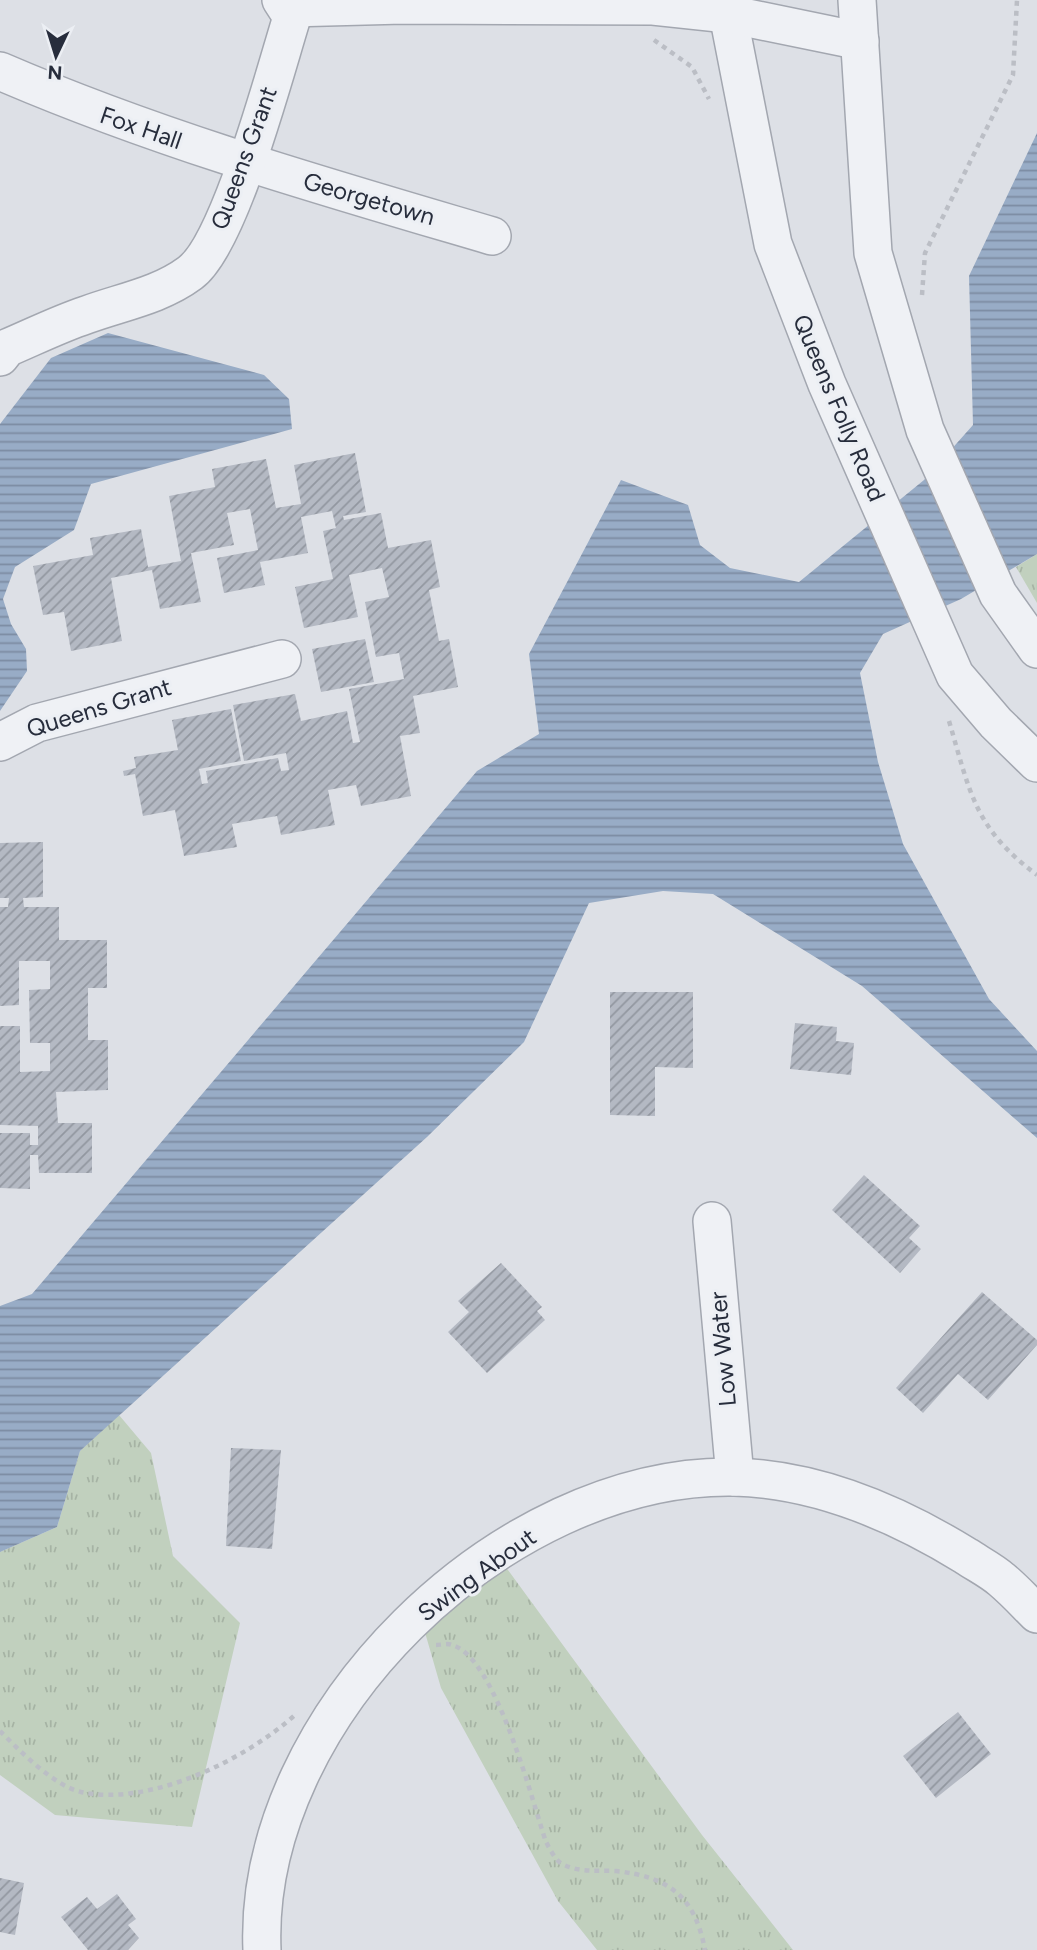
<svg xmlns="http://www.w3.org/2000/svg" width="1037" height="1950" viewBox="0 0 1037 1950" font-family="Figtree,sans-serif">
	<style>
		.grass { fill: url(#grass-tufts) }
		.water { fill: url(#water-rules) }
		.building { fill: url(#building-hatch) }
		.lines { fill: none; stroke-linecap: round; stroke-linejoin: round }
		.minor-casing { stroke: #a3a7b0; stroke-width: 40 }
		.path { stroke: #bbbec5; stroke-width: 4.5; stroke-dasharray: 5 5; stroke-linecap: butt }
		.minor { stroke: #eff1f5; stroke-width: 37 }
		.labels { text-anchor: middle; stroke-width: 6; stroke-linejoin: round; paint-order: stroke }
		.street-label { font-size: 24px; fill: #272d3c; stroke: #eceff4 }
	</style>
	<defs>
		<pattern id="grass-tufts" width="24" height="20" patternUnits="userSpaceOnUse" patternTransform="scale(1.75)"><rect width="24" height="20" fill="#c1d0be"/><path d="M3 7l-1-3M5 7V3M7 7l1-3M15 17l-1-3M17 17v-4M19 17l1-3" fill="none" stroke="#a6b3a4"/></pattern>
		<pattern id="water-rules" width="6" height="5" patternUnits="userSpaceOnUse" patternTransform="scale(1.75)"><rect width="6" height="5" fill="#98acc6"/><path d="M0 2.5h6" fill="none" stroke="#7c8ca2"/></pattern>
		<pattern id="building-hatch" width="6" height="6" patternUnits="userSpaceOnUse" patternTransform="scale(1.75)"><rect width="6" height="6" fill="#b4b9c3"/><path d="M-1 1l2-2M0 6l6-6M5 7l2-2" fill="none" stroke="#9297a0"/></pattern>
	</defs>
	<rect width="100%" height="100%" fill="#dde0e6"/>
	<g class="grass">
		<path d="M1037,554v49l-21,-36z"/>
		<path d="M119,1415l32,38 22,103 67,67 -48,204 -137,-12 -55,-40v-223l57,-25 23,-76z"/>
		<path d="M505,1566l197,269 91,115h-196l-39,-49 -117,-213 -17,-59z"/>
	</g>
	<g class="water">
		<path d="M1037,133v421l-76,45 -78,35 -23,39 18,89 25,82 86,155 48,52v87l-175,-152 -149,-92 -50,-3 -74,12 -65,139 -97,95 -347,314 -23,76 -57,25v-246l32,-12 445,-523 62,-37 -10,-80 92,-174 67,25 12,40 30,23 69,14 125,-102 49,-55 -4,-149z"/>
		<path d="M108,333l156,42 25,24 3,30 -201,55 -17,46 -59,37 -12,32 8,25 15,25 1,22 -27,40v-287l51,-66z"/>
	</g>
	<g class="building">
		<path d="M355,453l11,59 -23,4 1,4 37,-7 7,35 43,-8 9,47 -11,3 10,51 10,-2 9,48 -45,9 7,37 -20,3 11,60 -50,10 -5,-21 -28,5 7,35 -54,10 -4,-19 -45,8 5,23 -53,9 -9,-46 -32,6 -8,-42 -11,2 -1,-5 13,-3 -2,-11 44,-7 -6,-30 59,-11 10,52 -42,8 3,15 6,-1 -2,-12 72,-13 3,13 8,-1 -3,-17 -42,8 -11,-56 62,-11 6,27 46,-10 6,32 7,-1 -11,-53 55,-10 -5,-26 -23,4 -11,-55 24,-5 -7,-29 -33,7 9,42 -54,11 -9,-41 38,-8 -10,-48 13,-3 -4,-17 -31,6 7,36 -48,9 5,23 -41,8 -7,-35 41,-8 -8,-41 -23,4 7,32 -43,8 10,49 -41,7 -8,-39 -41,8 11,63 -51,10 -7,-39 -21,3 -10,-49 60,-11 -3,-17 51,-9 7,38 33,-6 -12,-65 46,-9 -3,-18 54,-10 10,49 25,-4 -7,-39z"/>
		<path d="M365,639l9,43 -53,10 -9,-43z"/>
		<path d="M43,842v55l-20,1 1,9h35v33h48v48h-19v52h20v50l-52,2 2,31h34v50h-53l-1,-18h-8v34l-30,-1v-55h30v12h8v-19l-38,-1v-99h20v46l30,-1v-28h-20l-1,-53 21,-1v-28h-31v44l-19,1v-99h8l1,-9h-9v-55z"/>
		<path d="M610,992h83v76l-38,-1v49l-45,-1z"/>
		<path d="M795,1023l42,4 -1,14 18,2 -3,32 -61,-6z"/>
		<path d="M864,1175l56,51 -11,12 12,11 -21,24 -68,-63z"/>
		<path d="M501,1263l41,44 -5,4 8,9 -58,53 -39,-41 21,-20 -11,-11z"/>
		<path d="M982,1292l55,48v5l-49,55 -30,-26 -35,39 -27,-25z"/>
		<path d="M231,1448l50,2 -9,99 -46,-3z"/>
		<path d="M958,1712l33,42 -55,44 -33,-42z"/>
		<path d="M0,1878l24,5 -9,52 -15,-3z"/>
		<path d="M117,1894l19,25 -8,6 11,13 -11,12h-40l-27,-33 26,-20 10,12z"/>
	</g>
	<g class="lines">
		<g class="minor-casing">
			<g id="minor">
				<path d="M729,0l-1,14 45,230 54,140 128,291 41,48 41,40"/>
				<path d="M857,0l16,253 52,177 73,164 39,55"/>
				<path d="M289,8l114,-3 250,1 75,8 132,27"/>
				<path d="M0,71c160,69 326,116 492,165"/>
				<path d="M0,357l7,-9c26,-11 52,-24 79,-33 35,-13 73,-19 104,-42 40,-29 85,-202 102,-256l-11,-17"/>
				<path d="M0,742l37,-19 245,-64"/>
				<path d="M712,1221l23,256"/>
				<path d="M262,1950c-10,-233 241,-477 472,-473 82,2 164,37 232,79 12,8 26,15 36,24 12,10 23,22 35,34"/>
			</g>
		</g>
		<g class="path">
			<path d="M654,40l38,27 17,32"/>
			<path d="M922,295l3,-42 88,-178 4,-75"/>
			<path d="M949,721c21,71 25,107 88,154"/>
			<path d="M436,1645c4,0 12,-2 16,0 44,12 80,156 94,197 4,7 9,18 16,22 18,9 35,6 54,7 54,6 79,26 89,79"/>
			<path d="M0,1731c19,19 54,55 81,61 69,15 166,-33 215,-78"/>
		</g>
		<use href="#minor" class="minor"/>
	</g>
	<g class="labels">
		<g class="street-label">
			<text transform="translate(141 128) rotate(19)" y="8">Fox Hall</text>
			<text transform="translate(244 158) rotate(-70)" y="8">Queens Grant</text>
			<text transform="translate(369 199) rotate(16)" y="8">Georgetown</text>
			<text transform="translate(839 408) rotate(67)" y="8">Queens Folly Road</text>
			<text transform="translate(99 708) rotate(-17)" y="8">Queens Grant</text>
			<text transform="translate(723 1349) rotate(-95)" y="8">Low Water</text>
			<text transform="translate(477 1575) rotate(-36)" y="8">Swing About</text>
		</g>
	</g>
	<g transform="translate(56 56) rotate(184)" stroke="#eceff4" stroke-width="5" paint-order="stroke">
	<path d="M0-5L12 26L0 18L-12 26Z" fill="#272d3c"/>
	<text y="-10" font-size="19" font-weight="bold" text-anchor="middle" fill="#272d3c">N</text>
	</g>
</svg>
